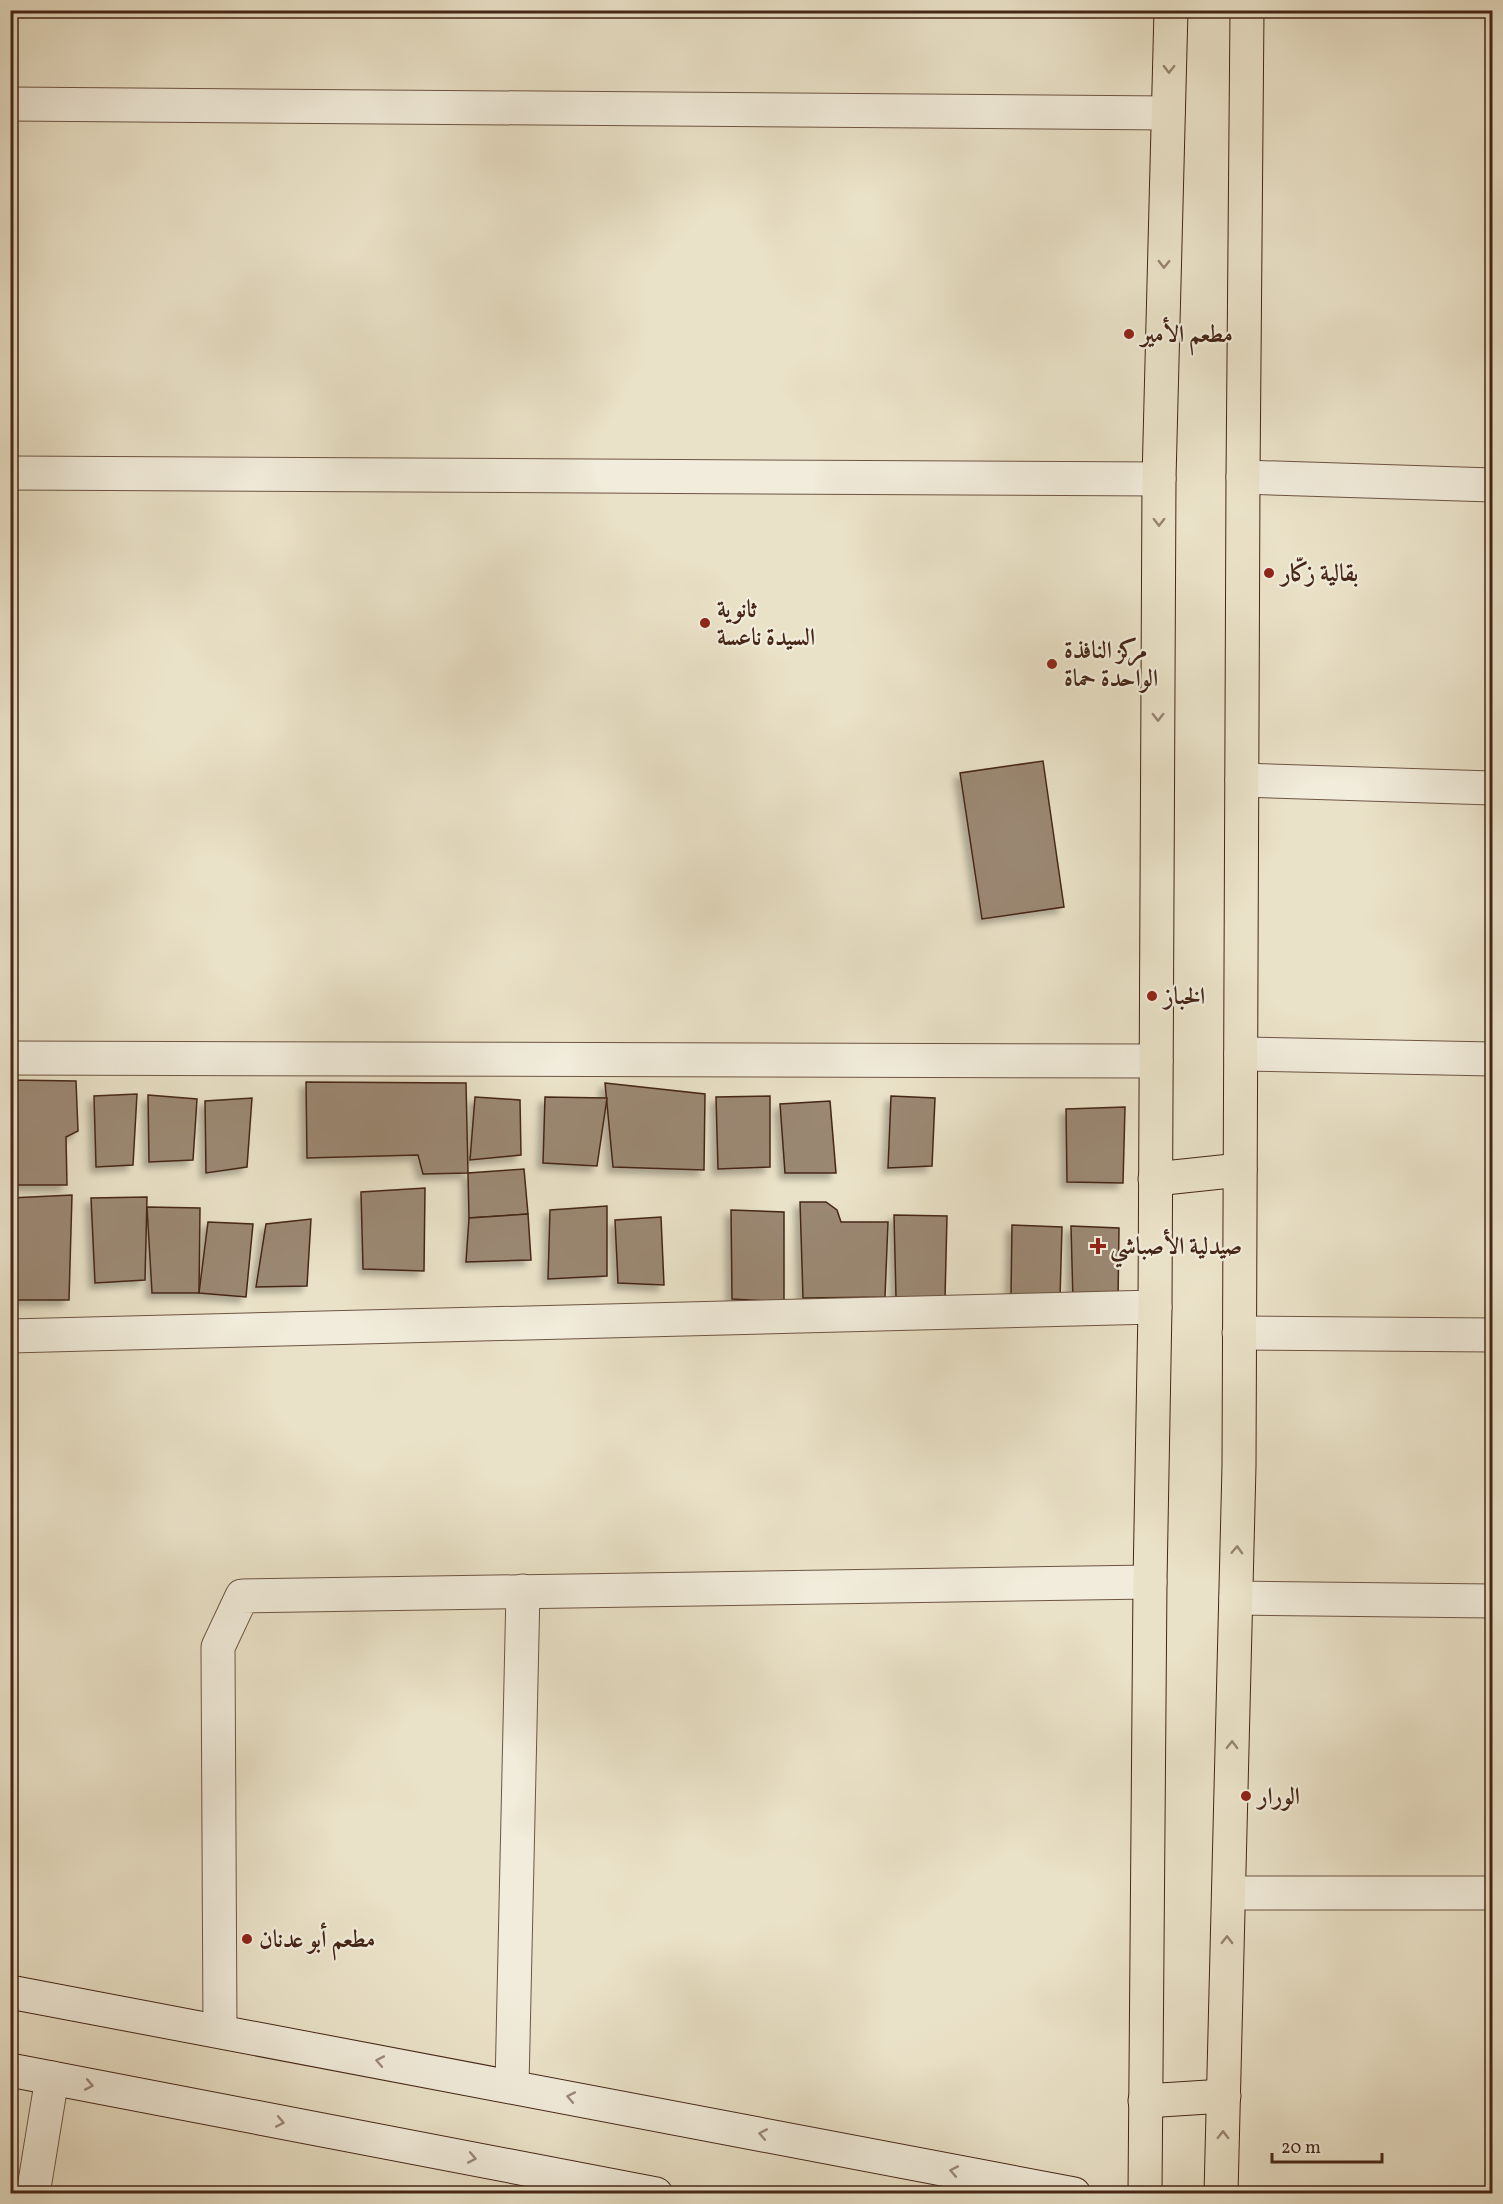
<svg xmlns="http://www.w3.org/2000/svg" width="1503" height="2204" viewBox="0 0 1503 2204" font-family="Vollkorn,Amiri,serif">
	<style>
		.building { fill: #9b8873; stroke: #452617; stroke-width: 1.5; filter: url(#shadow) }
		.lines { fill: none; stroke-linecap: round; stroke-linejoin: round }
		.street-casing { stroke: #6e5543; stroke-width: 35 }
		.secondary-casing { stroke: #452617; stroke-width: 35 }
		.primary-casing { stroke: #452617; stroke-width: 35 }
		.street { stroke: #f1ecdb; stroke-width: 33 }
		.secondary { stroke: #f1ecdb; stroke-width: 33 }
		.primary { stroke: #eae2c8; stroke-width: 33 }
		.oneway { stroke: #988470 }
		.oneway2 { stroke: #9b8979 }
		.poi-dot { fill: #8f2418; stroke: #f1ecdb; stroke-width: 2 }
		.labels { text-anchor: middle; stroke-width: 4.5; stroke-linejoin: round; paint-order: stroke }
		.poi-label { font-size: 24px; font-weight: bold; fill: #452617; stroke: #f1ecdb; text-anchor: start }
	</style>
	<defs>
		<filter id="shadow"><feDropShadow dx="-5.5" dy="5.5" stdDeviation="3" flood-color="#0004"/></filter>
	</defs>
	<rect width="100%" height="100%" fill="#eae2c8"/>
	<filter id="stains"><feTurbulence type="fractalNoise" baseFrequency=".00333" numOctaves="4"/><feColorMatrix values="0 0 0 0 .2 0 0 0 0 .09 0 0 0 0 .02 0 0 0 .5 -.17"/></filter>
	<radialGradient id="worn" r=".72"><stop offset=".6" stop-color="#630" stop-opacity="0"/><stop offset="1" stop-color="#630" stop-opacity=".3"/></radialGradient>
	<g class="building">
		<path d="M1043,761l21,146 -82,12 -22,-146z"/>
		<path d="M10,1080l66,1 2,50 -12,6 1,48h-57z"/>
		<path d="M306,1082l160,1 2,90 -45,1 -5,-19 -111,3z"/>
		<path d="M605,1083l100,11 -1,76 -91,-3z"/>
		<path d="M137,1094l-4,71 -37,2 -2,-71z"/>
		<path d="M148,1095l49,4 -4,61 -44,2z"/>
		<path d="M770,1096v71l-52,2 -2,-72z"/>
		<path d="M891,1096l44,2 -3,68 -44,2z"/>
		<path d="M475,1097l45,3 1,55 -51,5z"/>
		<path d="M545,1097l62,1 -10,68 -54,-3z"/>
		<path d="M252,1098l-5,69 -41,6 -1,-72z"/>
		<path d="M830,1101l6,72h-51l-5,-69z"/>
		<path d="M1125,1107l-2,76 -56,-1 -1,-73z"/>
		<path d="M524,1169l4,45 -59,4 -1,-45z"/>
		<path d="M425,1188l-1,83 -61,-2 -2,-77z"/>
		<path d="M72,1195l-3,105h-59v-102z"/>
		<path d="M147,1197l-2,83 -50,3 -4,-85z"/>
		<path d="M800,1202h26l11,8 4,12h47l-3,75 -82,1z"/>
		<path d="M607,1206v70l-59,3 2,-69z"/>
		<path d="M147,1207l53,1 -1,85h-47z"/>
		<path d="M731,1210l53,2v90l-52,-3z"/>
		<path d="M528,1214l3,46 -65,2 3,-44z"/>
		<path d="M894,1215l53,1 -2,83 -49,-1z"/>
		<path d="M661,1217l3,68 -46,-2 -3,-63z"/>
		<path d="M311,1219l-4,67 -51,1 10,-63z"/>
		<path d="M208,1222l45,2 -7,73 -47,-4z"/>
		<path d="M1012,1225l50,2 -2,72 -49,-4z"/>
		<path d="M1071,1226l48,2 -1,72 -45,1z"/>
	</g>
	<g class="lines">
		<g class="street-casing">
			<g id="street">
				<path d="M10,104l1158,9"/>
				<path d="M10,473l1149,6"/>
				<path d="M1243,477l249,8"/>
				<path d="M1242,780l250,8"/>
				<path d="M1241,1054l251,5"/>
				<path d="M10,1058l1146,3"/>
				<path d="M1239,1333l253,2"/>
				<path d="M10,1336l1145,-29"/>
				<path d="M1236,1598l256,3"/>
				<path d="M1229,1893h263"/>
				<path d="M220,2031l-2,-384 24,-51 908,-14"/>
				<path d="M512,2086l11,-495"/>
				<path d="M33,2194l19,-116"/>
			</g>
		</g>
		<g class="secondary-casing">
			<g id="secondary">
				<path d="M10,1992l1064,202"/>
				<path d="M10,2070l646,124"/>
			</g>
		</g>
		<g class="primary-casing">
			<g id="primary">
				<path d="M1155,1179l85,-9"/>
				<path d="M1145,2101l79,-5"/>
				<path d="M1145,2194l5,-612 5,-275 4,-828 12,-469"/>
				<path d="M1221,2194l18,-728 4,-989 4,-467"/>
			</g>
		</g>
		<use href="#street" class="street"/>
		<use href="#secondary" class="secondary"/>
		<use href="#primary" class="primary"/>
	</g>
	<defs><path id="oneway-chevron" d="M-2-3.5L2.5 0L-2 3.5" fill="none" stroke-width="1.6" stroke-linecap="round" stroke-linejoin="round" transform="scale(1.5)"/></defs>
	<g class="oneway">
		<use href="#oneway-chevron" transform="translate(1169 69) rotate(91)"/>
		<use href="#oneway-chevron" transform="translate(1164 264) rotate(91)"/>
		<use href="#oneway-chevron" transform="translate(1159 522) rotate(90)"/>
		<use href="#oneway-chevron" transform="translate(1158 717) rotate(90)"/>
		<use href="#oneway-chevron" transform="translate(1237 1550) rotate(-88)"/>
		<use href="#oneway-chevron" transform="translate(1232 1745) rotate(-89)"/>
		<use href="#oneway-chevron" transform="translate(1227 1940) rotate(-89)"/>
		<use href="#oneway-chevron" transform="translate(1223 2135) rotate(-89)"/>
	</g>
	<g class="oneway2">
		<use href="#oneway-chevron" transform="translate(380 2061) rotate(-169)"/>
		<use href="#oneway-chevron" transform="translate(89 2085) rotate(11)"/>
		<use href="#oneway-chevron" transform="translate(571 2097) rotate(-169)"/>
		<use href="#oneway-chevron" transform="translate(280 2122) rotate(11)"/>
		<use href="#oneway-chevron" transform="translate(763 2134) rotate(-169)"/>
		<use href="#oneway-chevron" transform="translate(472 2158) rotate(11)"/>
		<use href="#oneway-chevron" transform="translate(954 2171) rotate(-169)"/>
	</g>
	<g class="poi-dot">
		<circle cx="1129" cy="334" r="6"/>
		<circle cx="1269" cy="573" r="6"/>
		<circle cx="705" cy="623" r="6"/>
		<circle cx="1052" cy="664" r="6"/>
		<circle cx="1152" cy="996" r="6"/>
		<path d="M1095 1237h6v6h6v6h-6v6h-6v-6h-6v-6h6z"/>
		<circle cx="1246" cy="1796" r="6"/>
		<circle cx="247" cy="1939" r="6"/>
	</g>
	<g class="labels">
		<g class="poi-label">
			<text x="1141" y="342">مطعم الأمير</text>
			<text x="1281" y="581">بقالية زكّار</text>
			<text x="717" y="617">ثانوية<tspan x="717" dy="28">السيدة ناعسة</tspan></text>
			<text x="1064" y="658">مركز النافذة<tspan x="1064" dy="28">الواحدة حماة</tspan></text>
			<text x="1164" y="1004">الخباز</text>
			<text x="1110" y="1254">صيدلية الأصباشي</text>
			<text x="1258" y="1804">الورار</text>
			<text x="259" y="1947">مطعم أبو عدنان</text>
		</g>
	</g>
	<rect width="1503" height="2204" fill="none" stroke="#eae2c8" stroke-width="36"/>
	<rect x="12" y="12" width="1479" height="2180" fill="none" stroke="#452617" stroke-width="3"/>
	<rect x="18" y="18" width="1467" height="2168" fill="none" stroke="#452617" stroke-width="1.5"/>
	<path d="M1272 2153v9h110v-9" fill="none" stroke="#452617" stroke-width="3"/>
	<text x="1281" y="2153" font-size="18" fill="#452617" stroke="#f1ecdb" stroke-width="4.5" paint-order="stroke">20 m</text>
	<rect width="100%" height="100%" filter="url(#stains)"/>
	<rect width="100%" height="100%" fill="url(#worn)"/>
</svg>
